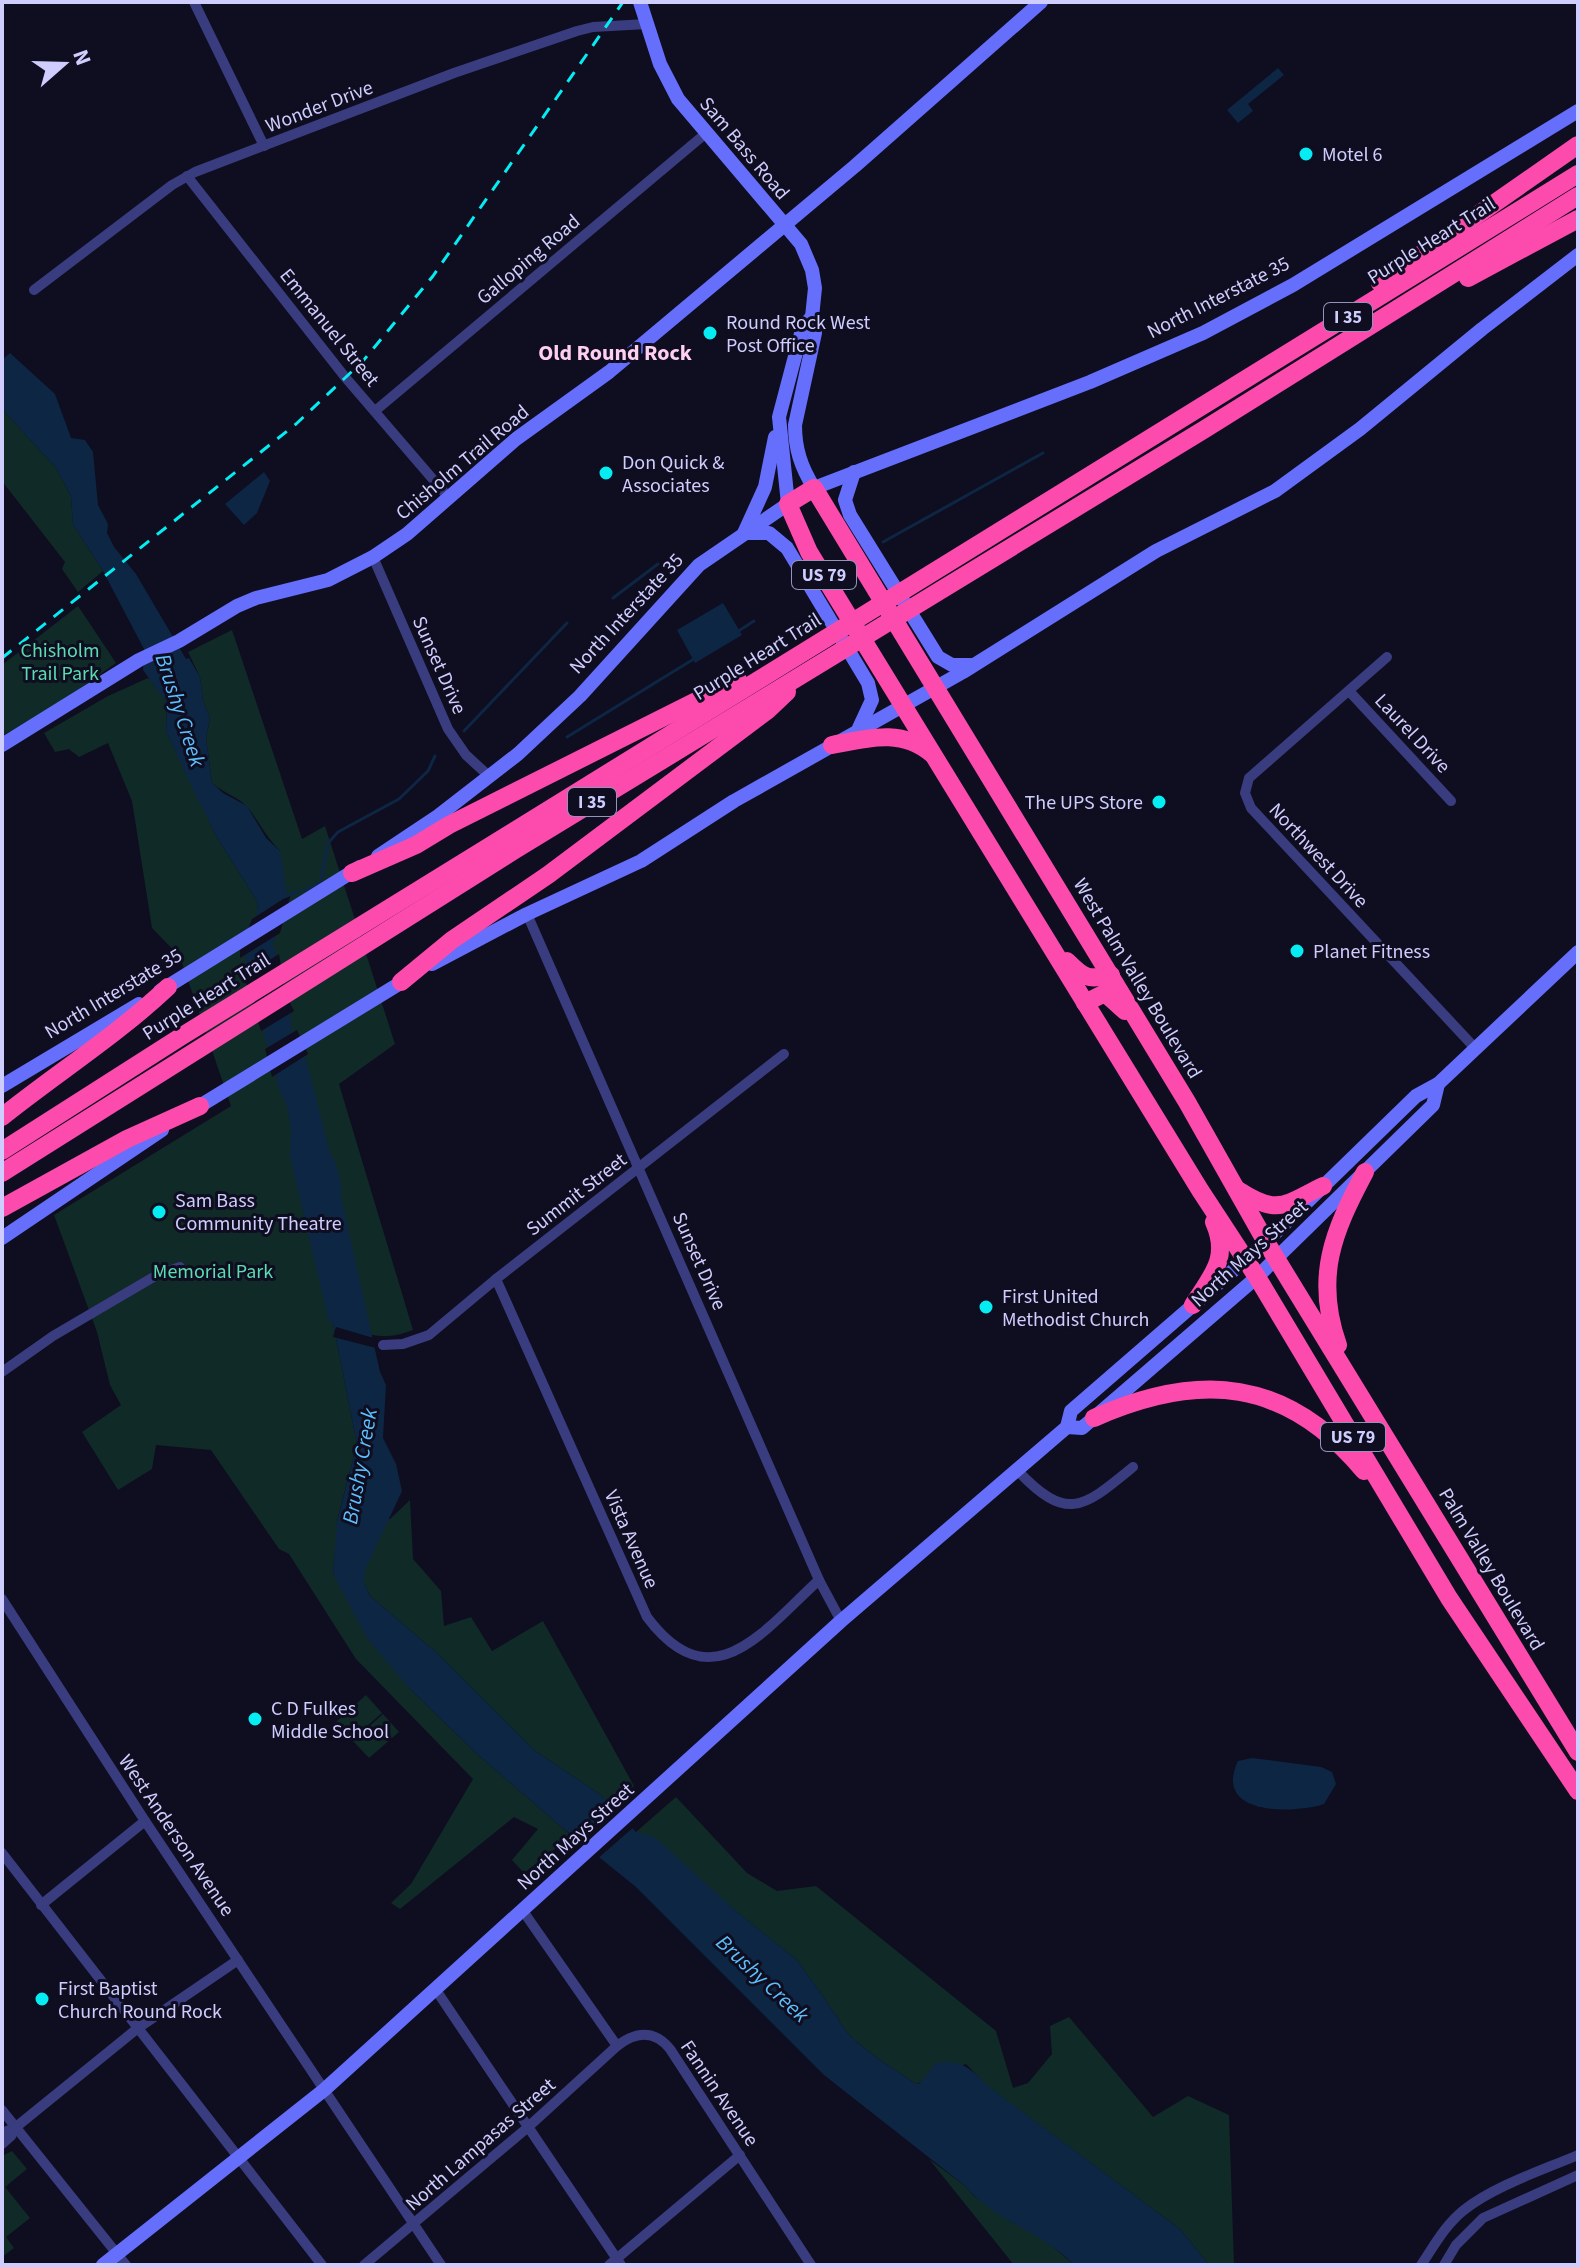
<svg xmlns="http://www.w3.org/2000/svg" width="1580" height="2267" viewBox="0 0 1580 2267" font-family="'Source Sans 3',sans-serif">
	<style>
		.green { fill: #102a27 }
		.water { fill: #0d2644 }
		.pier { fill: #0f0d20 }
		.lines { fill: none; stroke-linecap: round; stroke-linejoin: round }
		.stream { stroke: #0d2644; stroke-width: 3 }
		.street { stroke: #393c7e; stroke-width: 10 }
		.secondary { stroke: #666efc; stroke-width: 14 }
		.highway { stroke: #fc4bad; stroke-width: 18 }
		.rail { stroke: #05edf3; stroke-width: 3; stroke-dasharray: 12 10; stroke-linecap: butt }
		.poi-dot { fill: #05edf3; stroke: #0f0d20; stroke-width: 3 }
		.labels { text-anchor: middle; stroke-width: 6; stroke-linejoin: round; paint-order: stroke }
		.shield { fill: #0f0d20; stroke: #9593bb; stroke-width: 2 }
		.shield-label { font-size: 18px; font-weight: bold; fill: #cfcdfe }
		.street-label { font-size: 20px; fill: #cfcdfe; stroke: #0f0d20 }
		.poi-label { font-size: 20px; fill: #cfcdfe; stroke: #0f0d20; text-anchor: start }
		.park-label { font-size: 20px; fill: #5bdcb2; stroke: #0f0d20 }
		.neighbourhood-label { font-size: 22px; font-weight: bold; fill: #fecff1; stroke: #0f0d20 }
		.water-label { font-size: 22px; font-style: italic; fill: #5dbffc; stroke: #0f0d20 }
	</style>
	<rect width="100%" height="100%" fill="#0f0d20"/>
	<g class="green">
		<path d="M2,409l54,59 15,28 2,28 30,47 -25,21 -16,-23 3,-7 -63,-81z"/>
		<path d="M78,606l38,57 -58,41 -56,32v-71z"/>
		<path d="M232,630l70,209 23,-13 70,218 -56,40 74,246c-37,14 -45,1 -80,-7l24,121 -20,77 53,-2 20,-19 3,59 28,32 3,35 27,-9 21,34 51,-30 91,165 -23,21 -10,-12 -67,-45 -97,-97 -67,-57 -6,-13 -29,-30 -2,21 76,114 68,66 95,82 -48,37 -12,-13 26,-31 -24,-12 -114,92 -9,-6 20,-19 62,-105 -117,-120 -67,-105 -10,-5 -68,-99 -55,-5 -4,24 -34,21 -36,-58 39,-27 -11,-20 -13,-53 -43,-117 177,-109 -51,-149 -28,-29 -20,-127 -24,-58 -29,14 -10,-8 -14,3 -11,-19 64,-37 40,-18 5,3 14,22 -1,28 52,108 39,62 1,11 22,-61c-13,-13 -20,-27 -31,-42 -8,-11 -26,-16 -37,-26l-6,-45 4,-20 -7,-17 -3,-24 -12,-25z"/>
		<path d="M366,1695l16,18 -30,26 -16,-17z"/>
		<path d="M383,1714l16,18 -30,26 -16,-17z"/>
		<path d="M676,1797l71,76 30,18 39,-5 180,145 17,57 15,-5 24,-29 -2,-28 19,-9 84,100 35,-21 41,19 5,150h-25l-28,-35 -194,-144 -21,-22 -50,20c-20,-14 -70,-43 -78,-66l-41,-58 -161,-128z"/>
		<path d="M12,2151l15,18 -22,18 25,31 -24,19 8,11 -12,9v-101z"/>
		<path d="M929,2159l35,26 10,11 40,27 28,14 32,28h-60z"/>
	</g>
	<g class="water">
		<path d="M1278,68l6,7 -36,29 5,7 -15,12 -11,-13z"/>
		<path d="M10,353l45,41 16,44 14,2 8,12 5,53 10,19 -1,9 7,14 22,27 50,85 3,-1 11,19 3,24 7,17 -4,20 6,45 11,10 24,13 19,32 14,13 7,45 -14,48 17,64 1,20 14,28 25,97c9,12 11,28 11,44l39,175 6,13 -3,53 13,26 6,27 -37,79 -1,13 6,13 67,57 97,97 67,45 35,37 20,6 81,74 60,48 41,58c8,23 58,52 78,66l4,-1 16,-20c25,-4 35,6 52,23l193,144 28,35h-135c-32,-34 -80,-44 -110,-80l-140,-110 -188,-188 -78,-63 -81,-70 -68,-66 -42,-50 -34,-64 4,-52 20,-78 -24,-121 -4,-1 -39,-166 1,-27 -4,-23 -8,-17 -33,-123c-4,-25 14,-41 11,-65l-39,-62 -30,-60 -22,-48 1,-28 -24,-33 1,-21 -41,-78 -30,-47 -2,-28 -15,-28 -54,-59v-49z"/>
		<path d="M264,472l6,9 -13,32 -13,12 -19,-21z"/>
		<path d="M723,603l19,32 -47,28 -18,-33z"/>
		<path d="M1252,1758l69,9 11,5 4,12 -12,20c-31,10 -112,12 -86,-43z"/>
	</g>
	<g class="pier">
		<path d="M291,894l-11,39 -40,25v-7l12,-32z"/>
		<path d="M279,954l6,39 9,18 -33,20 -17,-55z"/>
		<path d="M297,1030l11,24 -36,23 -7,-28z"/>
		<path d="M336,1327l41,12 3,10 -47,-12z"/>
		<path d="M615,1806l20,20 -39,34 -23,-18z"/>
	</g>
	<g class="lines">
		<g class="stream">
			<path d="M883,542l160,-89"/>
			<path d="M613,598l45,-34"/>
			<path d="M737,632l17,-11"/>
			<path d="M464,731l103,-108"/>
			<path d="M567,737l130,-80"/>
			<path d="M304,890l16,-7 8,-40 10,-11 61,-33 29,-28 7,-15"/>
			<path d="M284,897l15,-6"/>
		</g>
		<g class="street">
			<path d="M194,2l70,144"/>
			<path d="M187,176l158,201 104,121"/>
			<path d="M34,290l138,-105 23,-13 259,-99 123,-42 16,-4 54,-3"/>
			<path d="M375,411l330,-277"/>
			<path d="M373,557l75,172 18,26 24,22"/>
			<path d="M1387,657l-138,121 -4,15 6,15 224,240"/>
			<path d="M1349,691l102,110"/>
			<path d="M527,914l292,666 22,41"/>
			<path d="M496,1279l151,338c65,87 117,13 172,-37"/>
			<path d="M383,1345l20,-1 26,-9 67,-56 288,-225"/>
			<path d="M2,1372l51,-36 104,-61 23,-8"/>
			<path d="M1017,1470c50,53 66,38 116,-3"/>
			<path d="M2,1599l143,222 296,444"/>
			<path d="M2,1853l320,412"/>
			<path d="M41,1905l104,-84"/>
			<path d="M523,1911l94,135"/>
			<path d="M436,1990l185,275"/>
			<path d="M2,2110l124,155"/>
			<path d="M2,2133l14,-6 122,-99 100,-68"/>
			<path d="M2,2144l9,-8 5,-9"/>
			<path d="M364,2265l163,-137 90,-82c18,-14 37,-17 53,3l141,216"/>
			<path d="M609,2265l131,-110"/>
			<path d="M1421,2265c13,-19 24,-40 43,-55 30,-24 79,-40 114,-55"/>
			<path d="M1444,2265l12,-20 27,-27 95,-43"/>
		</g>
		<g class="secondary">
			<path d="M640,2l20,62 18,35 123,145 11,26 3,18 -3,29 3,16 -20,92c0,24 6,42 19,63l276,-106 113,-49 90,-48 285,-174"/>
			<path d="M854,472l-9,28 5,15 88,142 14,8h19"/>
			<path d="M745,531l20,-44 10,-50"/>
			<path d="M744,533h25l18,15 81,135 4,17 -13,28"/>
			<path d="M2,745l137,-85 40,-19 58,-35 19,-8 72,-18 45,-23 34,-23 109,-95 93,-67 246,-206 186,-164"/>
			<path d="M378,856l60,-40 80,-62 62,-58 119,-131 89,-61 -9,-87 24,-91 9,-9"/>
			<path d="M432,964l95,-50 114,-53 93,-60 229,-129 193,-121 119,-60 85,-62 122,-100 96,-74"/>
			<path d="M160,991l200,-124"/>
			<path d="M2,1086l137,-82"/>
			<path d="M193,1110l214,-131"/>
			<path d="M2,1238l160,-108"/>
			<path d="M1067,1427l15,1 175,-151 176,-172 5,-21"/>
			<path d="M103,2265l221,-175 517,-469 226,-194 4,-16 195,-169 150,-146 22,-12 140,-132"/>
		</g>
		<g class="highway">
			<path d="M1468,278l110,-59"/>
			<path d="M1380,283l198,-138"/>
			<path d="M832,745c36,-7 70,-17 100,9"/>
			<path d="M352,873l64,-28 33,-20 289,-145"/>
			<path d="M1067,961c17,17 20,19 44,14"/>
			<path d="M401,982l51,-42 96,-65 220,-165 19,-18"/>
			<path d="M1085,1003l20,-10 20,18"/>
			<path d="M2,1117c55,-44 115,-82 166,-130"/>
			<path d="M2,1151l180,-115 1396,-862"/>
			<path d="M2,1173l513,-323 690,-421 373,-233"/>
			<path d="M1238,1190c40,26 46,15 85,-4"/>
			<path d="M2,1208l125,-69 73,-33"/>
			<path d="M1193,1305c19,-30 37,-47 21,-83"/>
			<path d="M1338,1345c-24,-68 -5,-113 27,-173"/>
			<path d="M1094,1418c106,-47 192,-40 270,53"/>
			<path d="M1578,1752l-312,-510 -79,-140 -373,-614 -26,16 21,48 391,638 57,87 192,321 129,193"/>
		</g>
		<path class="rail" d="M2,658l294,-234 67,-63 70,-85 190,-274"/>
	</g>
	<g class="poi-dot">
		<circle cx="1306" cy="154" r="8"/>
		<circle cx="710" cy="333" r="8"/>
		<circle cx="606" cy="473" r="8"/>
		<circle cx="1159" cy="802" r="8"/>
		<circle cx="1297" cy="951" r="8"/>
		<circle cx="159" cy="1212" r="8"/>
		<circle cx="986" cy="1307" r="8"/>
		<circle cx="255" cy="1719" r="8"/>
		<circle cx="42" cy="1999" r="8"/>
	</g>
	<g class="labels">
		<g class="shield">
			<rect x="1324" y="303" width="48" height="28" rx="6"/>
			<rect x="792" y="561" width="64" height="28" rx="6"/>
			<rect x="568" y="788" width="48" height="28" rx="6"/>
			<rect x="1321" y="1423" width="64" height="28" rx="6"/>
		</g>
		<g class="shield-label">
			<text x="1348" y="323">I 35</text>
			<text x="824" y="581">US 79</text>
			<text x="592" y="808">I 35</text>
			<text x="1353" y="1443">US 79</text>
		</g>
		<g class="street-label">
			<text transform="translate(319 106) rotate(-21)" y="7">Wonder Drive</text>
			<text transform="translate(745 148) rotate(50)" y="7">Sam Bass Road</text>
			<text transform="translate(1431 240) rotate(-32)" y="7">Purple Heart Trail</text>
			<text transform="translate(528 259) rotate(-40)" y="7">Galloping Road</text>
			<text transform="translate(1218 297) rotate(-27)" y="7">North Interstate 35</text>
			<text transform="translate(330 327) rotate(51)" y="7">Emmanuel Street</text>
			<text transform="translate(462 462) rotate(-40)" y="7">Chisholm Trail Road</text>
			<text transform="translate(626 613) rotate(-47)" y="7">North Interstate 35</text>
			<text transform="translate(757 656) rotate(-32)" y="7">Purple Heart Trail</text>
			<text transform="translate(440 665) rotate(66)" y="7">Sunset Drive</text>
			<text transform="translate(1413 733) rotate(47)" y="7">Laurel Drive</text>
			<text transform="translate(1319 855) rotate(47)" y="7">Northwest Drive</text>
			<text transform="translate(1138 978) rotate(59)" y="7">West Palm Valley Boulevard</text>
			<text transform="translate(113 993) rotate(-31)" y="7">North Interstate 35</text>
			<text transform="translate(206 996) rotate(-32)" y="7">Purple Heart Trail</text>
			<text transform="translate(576 1194) rotate(-38)" y="7">Summit Street</text>
			<text transform="translate(1249 1253) rotate(-42)" y="7">North Mays Street</text>
			<text transform="translate(700 1261) rotate(66)" y="7">Sunset Drive</text>
			<text transform="translate(632 1539) rotate(66)" y="7">Vista Avenue</text>
			<text transform="translate(1492 1569) rotate(59)" y="7">Palm Valley Boulevard</text>
			<text transform="translate(177 1835) rotate(56)" y="7">West Anderson Avenue</text>
			<text transform="translate(575 1836) rotate(-42)" y="7">North Mays Street</text>
			<text transform="translate(720 2093) rotate(56)" y="7">Fannin Avenue</text>
			<text transform="translate(480 2144) rotate(-41)" y="7">North Lampasas Street</text>
		</g>
		<g class="poi-label">
			<text x="1322" y="161">Motel 6</text>
			<text x="726" y="329">Round Rock West<tspan x="726" dy="23">Post Office</tspan></text>
			<text x="622" y="469">Don Quick &amp;<tspan x="622" dy="23">Associates</tspan></text>
			<text x="1143" y="809" text-anchor="end">The UPS Store</text>
			<text x="1313" y="958">Planet Fitness</text>
			<text x="175" y="1207">Sam Bass<tspan x="175" dy="23">Community Theatre</tspan></text>
			<text x="1002" y="1303">First United<tspan x="1002" dy="23">Methodist Church</tspan></text>
			<text x="271" y="1715">C D Fulkes<tspan x="271" dy="23">Middle School</tspan></text>
			<text x="58" y="1995">First Baptist<tspan x="58" dy="23">Church Round Rock</tspan></text>
		</g>
		<g class="park-label">
			<text x="60" y="657">Chisholm<tspan x="60" dy="23">Trail Park</tspan></text>
			<text x="213" y="1278">Memorial Park</text>
		</g>
		<g class="neighbourhood-label">
			<text x="615" y="360">Old Round Rock</text>
		</g>
		<g class="water-label">
			<text transform="translate(181 710) rotate(72)" y="8">Brushy Creek</text>
			<text transform="translate(359 1466) rotate(-80)" y="8">Brushy Creek</text>
			<text transform="translate(763 1978) rotate(43)" y="8">Brushy Creek</text>
		</g>
	</g>
	<rect width="1580" height="2267" fill="none" stroke="#cfcdfe" stroke-width="8"/>
	<g transform="translate(64 64) rotate(70)" stroke="#0f0d20" stroke-width="6" paint-order="stroke">
	<path d="M0-6L14 30L0 20L-14 30Z" fill="#cfcdfe"/>
	<text y="-12" font-size="22" font-weight="bold" text-anchor="middle" fill="#cfcdfe">N</text>
	</g>
</svg>
